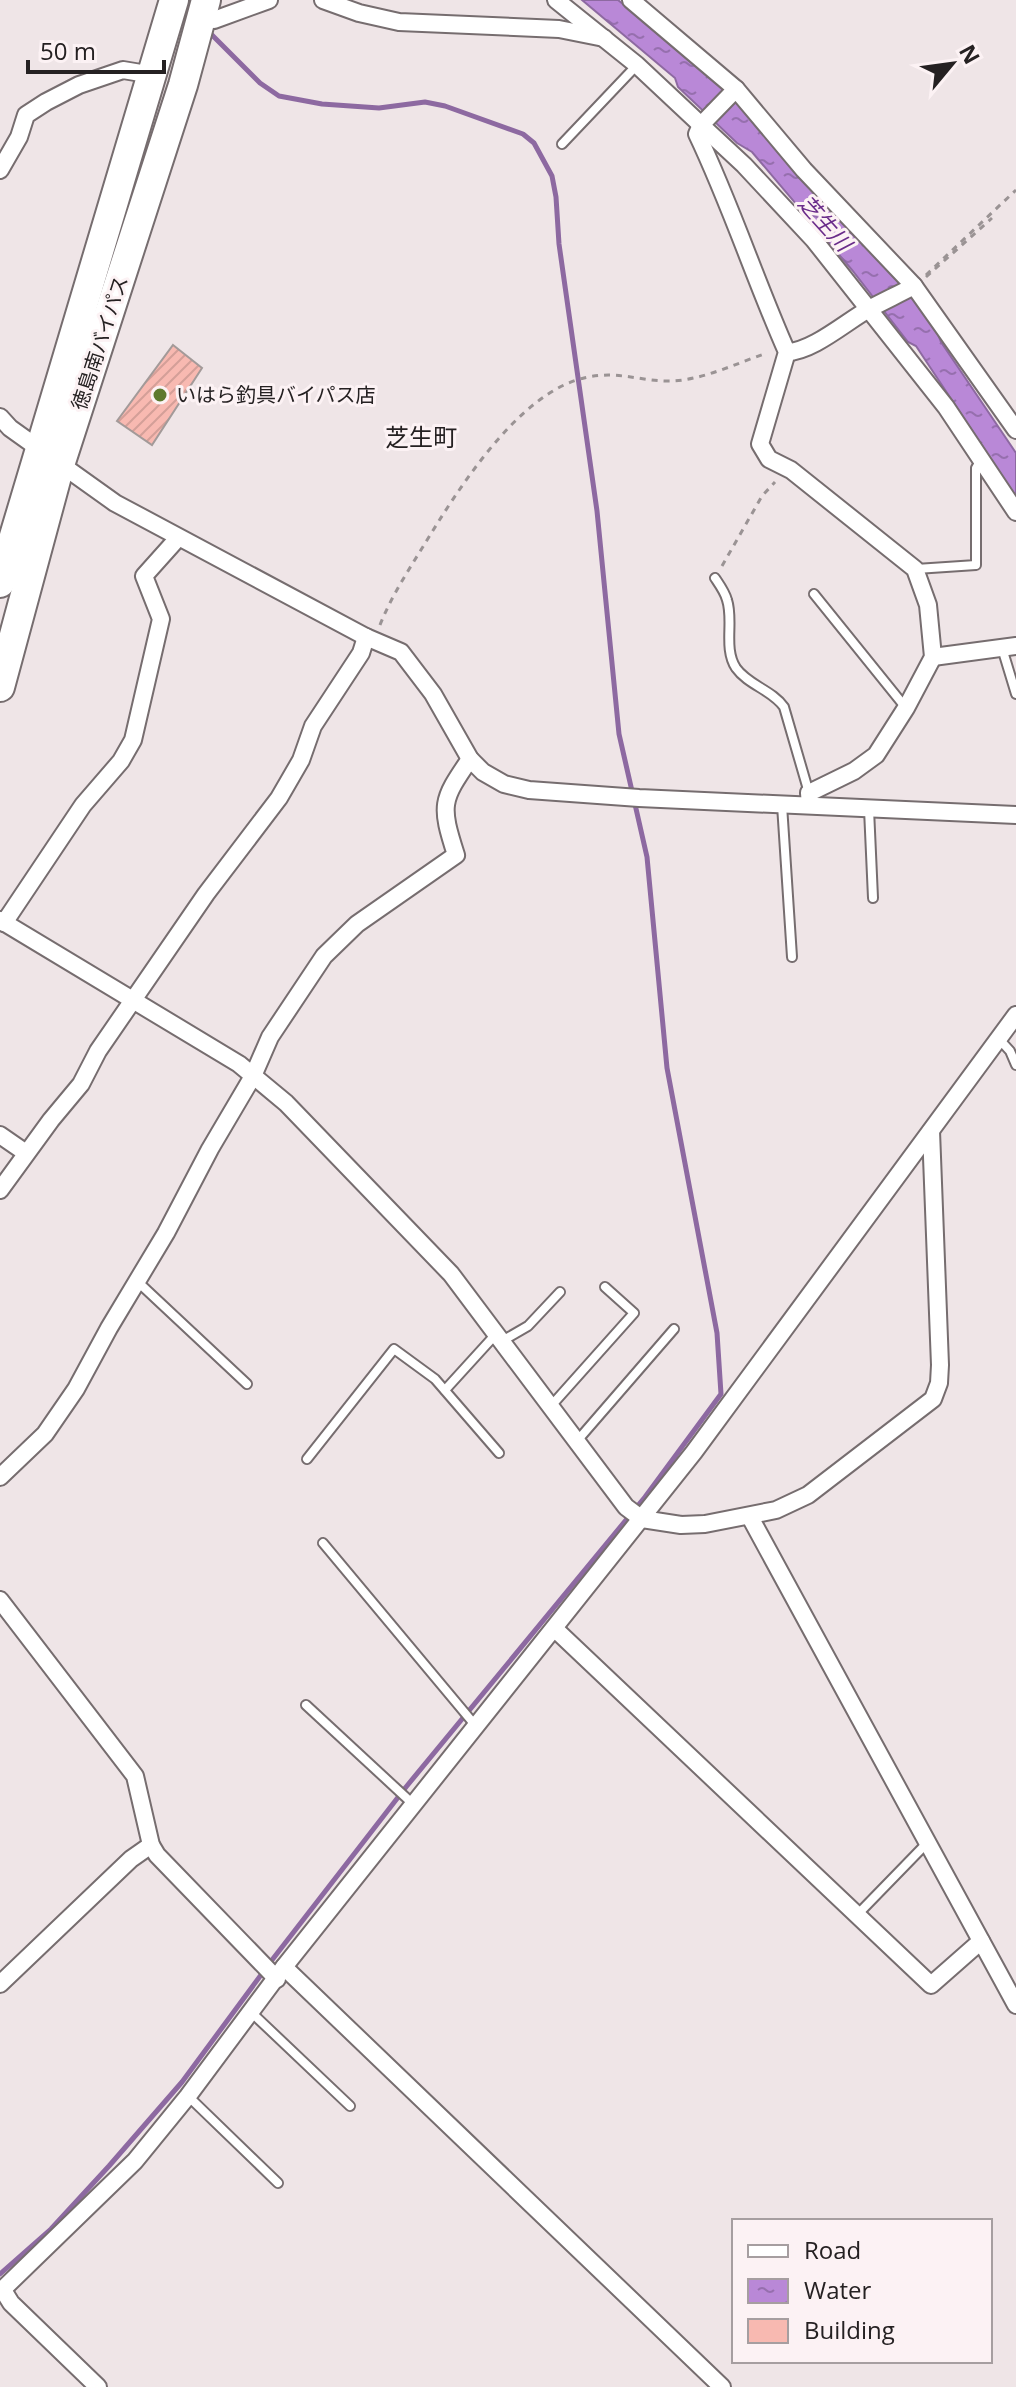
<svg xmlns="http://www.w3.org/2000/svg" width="1016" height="2387" viewBox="0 0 1016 2387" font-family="'Open Sans','Noto Sans JP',sans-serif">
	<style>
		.water { fill: url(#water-ripples); stroke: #8d69a1; stroke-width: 2 }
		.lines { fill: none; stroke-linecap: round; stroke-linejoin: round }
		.stream { stroke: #8d69a1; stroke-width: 5 }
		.building { fill: url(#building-hatch); stroke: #a39a99; stroke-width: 2 }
		.lane-casing { stroke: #766d6f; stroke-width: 12 }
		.street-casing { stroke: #766d6f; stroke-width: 20 }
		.highway-casing { stroke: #766d6f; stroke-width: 32 }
		.path { stroke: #9a9394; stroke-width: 3; stroke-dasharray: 6 6; stroke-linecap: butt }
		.lane { stroke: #fff; stroke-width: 8 }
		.street { stroke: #fff; stroke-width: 16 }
		.highway { stroke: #fff; stroke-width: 28 }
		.poi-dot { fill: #5d792d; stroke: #fcf2f4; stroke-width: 3 }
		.labels { text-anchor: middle; stroke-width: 6; stroke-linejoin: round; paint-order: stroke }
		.street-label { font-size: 20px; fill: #252122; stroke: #fcf2f4 }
		.poi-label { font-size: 20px; fill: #252122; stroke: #fcf2f4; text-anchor: start }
		.water-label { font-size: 22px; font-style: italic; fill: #6a2c8a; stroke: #fcf2f4 }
		.quarter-label { font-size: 24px; fill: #252122; stroke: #fcf2f4 }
	</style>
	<defs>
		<pattern id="water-ripples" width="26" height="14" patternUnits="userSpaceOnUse" patternTransform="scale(2)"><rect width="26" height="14" fill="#b988d7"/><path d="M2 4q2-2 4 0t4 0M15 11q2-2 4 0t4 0" fill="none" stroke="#966fae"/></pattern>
		<pattern id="building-hatch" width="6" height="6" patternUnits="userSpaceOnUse" patternTransform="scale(2)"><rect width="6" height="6" fill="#f8b9b1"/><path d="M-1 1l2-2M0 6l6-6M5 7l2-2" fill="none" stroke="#d49f98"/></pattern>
	</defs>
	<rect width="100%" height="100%" fill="#efe5e7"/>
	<path class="water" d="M582,0h36l82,67 47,45 184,204 10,26 75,111v44l-100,-151 -8,-4 -56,-72 -100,-118 -15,-9 -59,-56 -3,-9z"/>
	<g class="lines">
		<path class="stream" d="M0,2274l51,-45 58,-63 73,-84 90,-122 134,-173 239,-290 76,-103 -4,-61 -50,-265 -20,-211 -28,-123 -22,-223 -38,-267 -3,-47 -4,-21 -18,-33 -11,-9 -78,-28 -20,-4 -46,6 -57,-4 -43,-8 -19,-13 -49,-49"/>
	</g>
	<path class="building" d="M173,345l29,23 -50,77 -35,-24z"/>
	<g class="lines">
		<g class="lane-casing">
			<g id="lane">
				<path d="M562,144l75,-79"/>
				<path d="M916,569l60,-4v-97l5,-8"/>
				<path d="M715,578c4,6 10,14 12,22 7,21 -4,48 9,68 12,17 36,22 48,39l25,86"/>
				<path d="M814,594l92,114"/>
				<path d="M1002,648l14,46"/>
				<path d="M782,805l10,152"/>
				<path d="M869,809l4,89"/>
				<path d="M999,1039l11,12 6,14"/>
				<path d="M138,1282l109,102"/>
				<path d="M502,1341l26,-15 32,-34"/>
				<path d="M445,1390l51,-56"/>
				<path d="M551,1406l83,-93 -29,-26"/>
				<path d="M577,1441l97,-112"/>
				<path d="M307,1459l87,-110 41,30 64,74"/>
				<path d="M323,1543l152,182"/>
				<path d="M306,1705l107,99"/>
				<path d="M857,1915l70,-72"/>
				<path d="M252,2013l98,93"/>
				<path d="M188,2096l90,87"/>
			</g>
		</g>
		<g class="street-casing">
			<g id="street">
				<path d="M323,0l36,13 40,9 160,7 45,9"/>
				<path d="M556,0l81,65 64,60 43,40 70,75 132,167 70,105"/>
				<path d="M631,0l105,89"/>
				<path d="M202,16l12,4 55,-20"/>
				<path d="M0,170l19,-33 7,-22 20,-13 33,-17 44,-15 30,5"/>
				<path d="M787,352c25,0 60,-31 82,-43 15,-8 30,-15 45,-23l102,144"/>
				<path d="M0,417l10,11 105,75 251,134 35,15 32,42 37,65 13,13 21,12 25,6 110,8 377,17"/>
				<path d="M933,657l83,-11"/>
				<path d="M810,805l-1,-12 45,-22 22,-16 30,-47 27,-51 -5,-52 -13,-36 -124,-99 -22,-11 -9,-15 27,-92c-32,-72 -56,-147 -90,-218l4,-9 35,-36 68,81 110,116"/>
				<path d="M0,920l239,144 47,39 165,171 175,233 16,12 39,6 24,-1 71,-14 32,-15 125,-96 6,-16 1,-18 -9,-234"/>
				<path d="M4,923l79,-118 38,-44 12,-21 28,-121 -17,-43 34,-38"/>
				<path d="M0,1135l26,18"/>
				<path d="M0,1190l51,-70 30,-36 17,-33 108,-157 73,-96 22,-38 12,-34 48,-73 5,-16"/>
				<path d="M0,1477l45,-43 31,-45 33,-61 57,-95 44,-84 43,-73 17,-39 54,-81 33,-32 99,-69c-16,-50 -15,-54 14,-96"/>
				<path d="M750,1517l266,488"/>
				<path d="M0,1600l135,176 16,69 6,10 120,124"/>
				<path d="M555,1629l376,356 50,-44"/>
				<path d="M284,1967l438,420"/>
				<path d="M0,1984l131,-125 20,-14"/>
				<path d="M3,2290l8,13 87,84"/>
				<path d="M0,2292l135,-131 53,-65 96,-129 410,-515 322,-437"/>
			</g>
		</g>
		<g class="highway-casing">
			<g id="highway">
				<path d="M0,583l174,-583"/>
				<path d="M0,687l60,-222 123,-380 23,-85"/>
			</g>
		</g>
		<g class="path">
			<path d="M926,275l90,-85"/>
			<path d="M926,277l66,-59"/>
			<path d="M722,566l40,-70 13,-14"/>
			<path d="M380,625c11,-28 28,-54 44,-80 33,-54 94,-152 160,-167 33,-8 54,3 85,3 32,0 68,-18 98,-28"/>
		</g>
		<use href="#lane" class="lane"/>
		<use href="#street" class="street"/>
		<use href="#highway" class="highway"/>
	</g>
	<circle class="poi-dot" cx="160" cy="395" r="8"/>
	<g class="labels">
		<g class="street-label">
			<text transform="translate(100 343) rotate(-72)" y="7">徳島南バイパス</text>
		</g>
		<g class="poi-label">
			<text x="176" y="402">いはら釣具バイパス店</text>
		</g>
		<g class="water-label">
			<text transform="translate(825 223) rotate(48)" y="8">芝生川</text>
		</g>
		<g class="quarter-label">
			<text x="421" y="446">芝生町</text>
		</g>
	</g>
	<rect x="732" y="2219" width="260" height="144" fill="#fcf2f4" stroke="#a69ea0" stroke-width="2"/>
	<rect x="748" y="2245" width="40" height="12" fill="#ffffff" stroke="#a69ea0" stroke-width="2"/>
	<text x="804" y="2259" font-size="24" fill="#252122">Road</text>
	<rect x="748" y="2279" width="40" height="24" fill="url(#water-ripples)" stroke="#a69ea0" stroke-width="2"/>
	<text x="804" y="2299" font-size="24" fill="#252122">Water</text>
	<rect x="748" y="2319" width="40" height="24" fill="#f8b9b1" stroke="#a69ea0" stroke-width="2"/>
	<text x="804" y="2339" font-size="24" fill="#252122">Building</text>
	<g transform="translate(952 64) rotate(61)" stroke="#fcf2f4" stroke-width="6" paint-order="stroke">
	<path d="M0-6L14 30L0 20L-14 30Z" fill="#252122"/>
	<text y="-12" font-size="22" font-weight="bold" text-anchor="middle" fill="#252122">N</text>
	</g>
	<path d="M28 60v12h136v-12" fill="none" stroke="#252122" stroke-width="4"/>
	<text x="40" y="60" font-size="24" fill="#252122" stroke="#fcf2f4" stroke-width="6" paint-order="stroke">50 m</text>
</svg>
